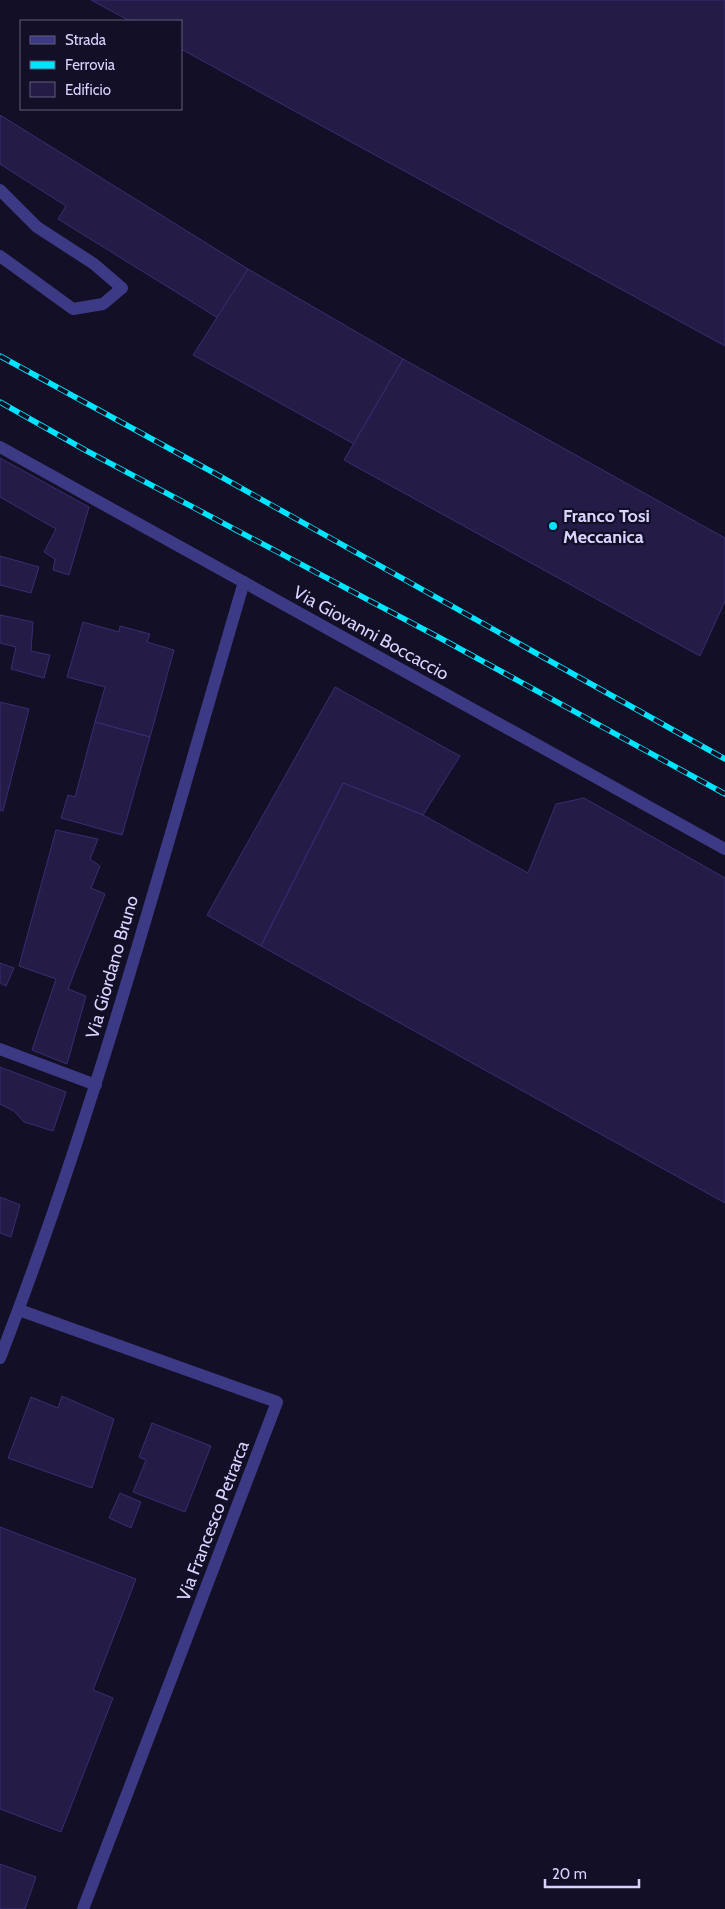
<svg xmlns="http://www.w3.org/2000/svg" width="725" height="1909" viewBox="0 0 725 1909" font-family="Cabin,sans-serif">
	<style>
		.building { fill: #241b47; stroke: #3b2d73 }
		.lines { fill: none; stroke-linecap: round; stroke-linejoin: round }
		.lane { stroke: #3d3a85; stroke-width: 12 }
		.street { stroke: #3d3a85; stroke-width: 12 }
		.rail-casing { stroke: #00e5ff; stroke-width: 5.5 }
		.rail { stroke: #130f26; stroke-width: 4; stroke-dasharray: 11; stroke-linecap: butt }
		.poi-dot { fill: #00e5ff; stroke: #130f26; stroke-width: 2 }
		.labels { text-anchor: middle; stroke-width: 4.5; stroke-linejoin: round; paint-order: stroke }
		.poi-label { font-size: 18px; font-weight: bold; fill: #d9d4ff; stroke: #130f26; text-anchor: start }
		.street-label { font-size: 18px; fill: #d9d4ff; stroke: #130f26 }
	</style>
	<rect width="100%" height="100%" fill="#130f26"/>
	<g class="building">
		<path d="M91,0h634v346l-544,-297v-28h-51z"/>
		<path d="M0,115l248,154 -30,49 -160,-99 8,-13 -66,-42z"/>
		<path d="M248,269l155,90 -49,85 -161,-89z"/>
		<path d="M403,359l322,179v63l-25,55 -356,-196z"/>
		<path d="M0,458l89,49 -20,68 -16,-5 2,-11 -11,-7 12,-23 -56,-32z"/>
		<path d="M0,556l39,11 -8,26 -31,-8z"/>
		<path d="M0,615l33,7 -2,29 19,4 -6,23 -33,-9 5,-22 -16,-4z"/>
		<path d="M83,622l36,10 1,-6 30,8 -3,8 27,8 -24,87 -55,-15 10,-35 -38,-10z"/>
		<path d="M335,687l125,69 -37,59 -80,-32 -82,163 -54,-31z"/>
		<path d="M0,702l29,7 -26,102 -3,-1z"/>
		<path d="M95,722l55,15 -28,98 -61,-17 7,-23 7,2z"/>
		<path d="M343,783l80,32 105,58 28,-69 28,-6 141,80v325l-464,-257z"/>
		<path d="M56,830l42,9 -8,20 10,7 -9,22 14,6 -37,95 18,7 -19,68 -35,-14 24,-71 -37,-13z"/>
		<path d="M0,963l14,5 -8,18 -6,-3z"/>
		<path d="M0,1067l66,25 -13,39 -29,-9 -10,-11 -14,-7z"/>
		<path d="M0,1197l20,8 -9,32 -11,-4z"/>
		<path d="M62,1396l52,23 -22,69 -84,-30 23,-61 27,11z"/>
		<path d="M152,1423l59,23 -26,66 -52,-20 13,-32 -7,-3z"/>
		<path d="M120,1493l21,9 -10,26 -22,-10z"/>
		<path d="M0,1527l136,52 -43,111 20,8 -52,134 -61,-23z"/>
		<path d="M0,1864l36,13 -11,32h-25z"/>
	</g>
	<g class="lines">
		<path class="lane" d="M0,190l37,37 57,37 28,24 -19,16 -30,5 -73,-53"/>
		<g class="street">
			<path d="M0,447l725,402"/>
			<path d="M0,1049l96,36"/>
			<path d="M19,1310l258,92 -194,507"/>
			<path d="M0,1358c98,-253 167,-516 244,-776"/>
		</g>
		<g class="rail-casing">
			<g id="rail">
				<path d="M0,356l216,118 509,285"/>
				<path d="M0,402l85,48 357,189 283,155"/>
			</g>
		</g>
		<use href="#rail" class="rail"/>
	</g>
	<circle class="poi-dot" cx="553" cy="526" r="5"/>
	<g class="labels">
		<g class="poi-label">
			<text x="563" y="522">Franco Tosi<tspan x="563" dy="21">Meccanica</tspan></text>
		</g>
		<g class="street-label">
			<text transform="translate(371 633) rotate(29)" y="6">Via Giovanni Boccaccio</text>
			<text transform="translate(112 967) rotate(-74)" y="6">Via Giordano Bruno</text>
			<text transform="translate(213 1521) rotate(-69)" y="6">Via Francesco Petrarca</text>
		</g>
	</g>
	<rect x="20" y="20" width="162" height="90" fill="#130f26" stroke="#625e7d"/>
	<rect x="30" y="36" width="25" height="8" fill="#3d3a85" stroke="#625e7d"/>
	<text x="65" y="45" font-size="15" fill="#d9d4ff">Strada</text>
	<rect x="30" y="61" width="25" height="8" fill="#00e5ff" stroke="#625e7d"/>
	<text x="65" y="70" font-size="15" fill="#d9d4ff">Ferrovia</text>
	<rect x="30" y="82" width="25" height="15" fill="#241b47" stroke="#625e7d"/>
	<text x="65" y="95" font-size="15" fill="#d9d4ff">Edificio</text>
	<path d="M545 1879v8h94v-8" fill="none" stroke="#d9d4ff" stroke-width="2.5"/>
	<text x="552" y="1879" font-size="15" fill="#d9d4ff" stroke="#130f26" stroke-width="4" paint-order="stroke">20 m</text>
</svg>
